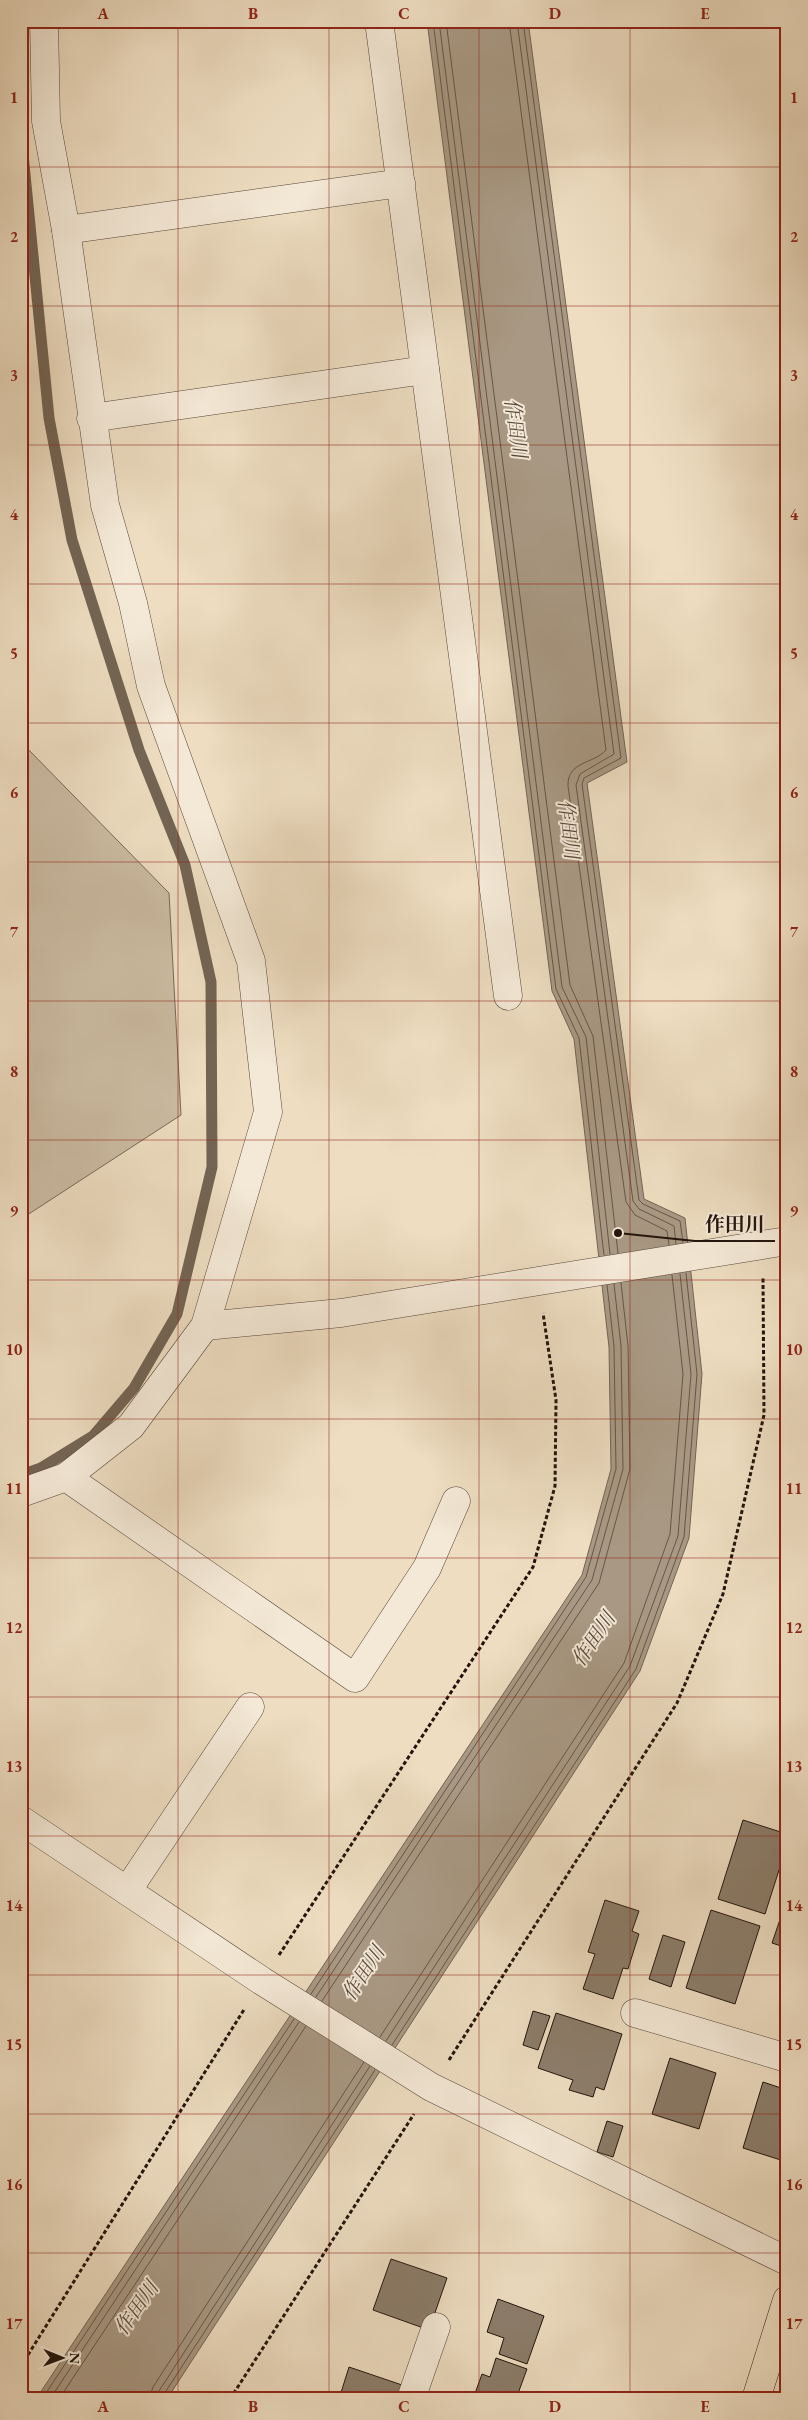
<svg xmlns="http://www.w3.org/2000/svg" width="808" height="2420" viewBox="0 0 808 2420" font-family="'EB Garamond','Noto Serif JP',serif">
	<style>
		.green { fill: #cbbba2; stroke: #766858 }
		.water { fill: #a99984; stroke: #736454 }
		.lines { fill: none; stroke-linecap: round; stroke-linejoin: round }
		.shore { stroke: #665648; stroke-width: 1 }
		.stream { stroke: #736454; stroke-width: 11 }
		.building { fill: #8c7d6b; stroke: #22140d }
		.minor-casing { stroke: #55463a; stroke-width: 29 }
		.major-casing { stroke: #22140d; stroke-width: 29 }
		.path { stroke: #22140d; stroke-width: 3; stroke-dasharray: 4 2.5; stroke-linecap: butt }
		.minor { stroke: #f4e9d7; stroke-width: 28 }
		.major { stroke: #eeddc1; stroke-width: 28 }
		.grid { fill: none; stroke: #8f2418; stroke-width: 1; stroke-opacity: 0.55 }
		.labels { text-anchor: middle; stroke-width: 4; stroke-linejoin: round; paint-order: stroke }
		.water-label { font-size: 20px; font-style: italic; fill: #58493d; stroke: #f4e9d7 }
		.leader { fill: none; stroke: #22140d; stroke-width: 2 }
		.callout-dot { fill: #22140d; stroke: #f4e9d7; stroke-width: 2 }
		.callout-label { font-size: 20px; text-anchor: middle; font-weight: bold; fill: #22140d; stroke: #f4e9d7; stroke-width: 4; stroke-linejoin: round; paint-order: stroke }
		.neatline { fill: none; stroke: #8f2418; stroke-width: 2 }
		.grid-label { font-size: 16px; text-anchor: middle; font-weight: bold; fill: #8f2418 }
	</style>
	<rect width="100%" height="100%" fill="#eeddc1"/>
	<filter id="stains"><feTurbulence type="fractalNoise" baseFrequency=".004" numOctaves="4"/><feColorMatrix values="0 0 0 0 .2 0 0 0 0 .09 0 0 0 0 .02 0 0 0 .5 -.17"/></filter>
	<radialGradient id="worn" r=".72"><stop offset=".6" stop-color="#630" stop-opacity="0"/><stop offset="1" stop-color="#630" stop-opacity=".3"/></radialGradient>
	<path class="green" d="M21,742l148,151 12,222 -160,104z"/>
	<path class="water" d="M427,21h101l99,741 -40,21 57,416 41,19 17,156 -13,164 -49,133 -473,728h-131l546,-824 29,-106 -2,-122 -35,-308 -22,-48z"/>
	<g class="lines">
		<g class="shore">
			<path d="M433,21l123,968 23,49 25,217"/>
			<path d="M439,21l123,966 24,50 24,217"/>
			<path d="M446,21l124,964 23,51 25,217"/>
			<path d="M509,21l97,729c-12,14 -39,11 -38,36l58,416 9,13 32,16 2,14"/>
			<path d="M517,21l97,733 -34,20 -4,11 57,416 6,8 35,17 2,18"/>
			<path d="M523,21l98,737 -37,20 -2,6 57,416 4,4 37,17 3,22"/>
			<path d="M311,1994l275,-417 30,-108 -2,-123 -7,-61"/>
			<path d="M316,1997l276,-417 31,-111 -2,-123 -7,-62"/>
			<path d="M322,2001l277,-418 31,-114 -2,-123 -7,-63"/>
			<path d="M380,2037l244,-374 46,-129 13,-160 -11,-99"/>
			<path d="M386,2041l244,-375 48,-130 13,-162 -11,-100"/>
			<path d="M392,2045l244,-376 48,-132 13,-163 -11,-101"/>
			<path d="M42,2399l252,-380"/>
			<path d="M50,2399l249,-377"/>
			<path d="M59,2399l247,-373"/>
			<path d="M149,2399l4,-12 211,-325"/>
			<path d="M157,2399l2,-8 211,-325"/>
			<path d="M163,2399l1,-5 211,-324"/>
		</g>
		<path class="stream" d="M21,134l28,284 23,122 67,210 46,115 26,117 1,185 -35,147 -43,74 -41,48 -52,32 -20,7"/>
	</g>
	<g class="building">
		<path d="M743,1820l44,14v11l-22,69 -47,-15z"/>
		<path d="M787,1899v49l-15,-5z"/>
		<path d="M605,1900l34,11 -7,20 7,3 -11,35 -5,-1 -10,31 -30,-10 12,-35 -7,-2z"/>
		<path d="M711,1910l49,16 -25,78 -49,-16z"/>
		<path d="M663,1935l22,7 -14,45 -22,-8z"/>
		<path d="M533,2011l17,5 -12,34 -15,-5z"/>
		<path d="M556,2013l66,21 -18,56 -8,-3 -3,10 -24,-7 4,-10 -35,-12z"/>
		<path d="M670,2058l46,15 -17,56 -47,-15z"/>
		<path d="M763,2082l24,8v72l-44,-14z"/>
		<path d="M607,2121l16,5 -10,31 -16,-5z"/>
		<path d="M391,2259l56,19 -18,52 -56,-20z"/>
		<path d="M498,2299l46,17 -17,48 -28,-10 5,-16 -17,-6z"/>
		<path d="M496,2358l31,11 -11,30h-43l9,-25 8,3z"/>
		<path d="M349,2367l56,19 -4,13h-62z"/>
	</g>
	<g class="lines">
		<g class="minor-casing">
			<g id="minor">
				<path d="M379,21l129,975"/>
				<path d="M66,230l335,-47"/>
				<path d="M91,418l334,-48"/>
				<path d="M205,1326l136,-13 446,-72"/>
				<path d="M66,1477l289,201 72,-110 29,-67"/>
				<path d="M21,1493l45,-16 65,-51 74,-100 63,-214 -17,-151 -100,-275 -18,-83 -28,-98 -39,-275 -20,-109 -2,-100"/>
				<path d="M21,1820l241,161 169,106 356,174"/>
				<path d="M127,1891l123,-184"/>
				<path d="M635,2013l152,45"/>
				<path d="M411,2399l25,-72"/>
			</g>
		</g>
		<g class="major-casing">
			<path id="major" d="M756,2399l31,-99"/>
		</g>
		<g class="path">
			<path d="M279,1955l254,-388 22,-81 1,-86 -13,-87"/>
			<path d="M449,2060l228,-357 46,-109 41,-179 -1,-138"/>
			<path d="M21,2366l224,-358"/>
			<path d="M230,2399l184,-285"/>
		</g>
		<use href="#minor" class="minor"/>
		<use href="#major" class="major"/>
	</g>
	<path class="grid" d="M178,21v2378M329,21v2378M479,21v2378M630,21v2378M21,167h766M21,306h766M21,445h766M21,584h766M21,723h766M21,862h766M21,1001h766M21,1140h766M21,1280h766M21,1419h766M21,1558h766M21,1697h766M21,1836h766M21,1975h766M21,2114h766M21,2253h766"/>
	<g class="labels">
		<g class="water-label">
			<text transform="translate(516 428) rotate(82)" y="7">作田川</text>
			<text transform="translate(569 829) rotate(83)" y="7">作田川</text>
			<text transform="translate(593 1639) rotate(-56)" y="7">作田川</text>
			<text transform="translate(363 1973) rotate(-57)" y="7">作田川</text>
			<text transform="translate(136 2308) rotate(-55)" y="7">作田川</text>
		</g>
	</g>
	<path class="leader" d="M618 1233L695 1241H775"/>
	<circle class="callout-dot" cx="618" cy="1233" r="5"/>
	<g class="callout-label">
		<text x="735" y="1231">作田川</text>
	</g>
	<rect width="808" height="2420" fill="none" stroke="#eeddc1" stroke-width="55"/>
	<g transform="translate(62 2358) rotate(91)" stroke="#f4e9d7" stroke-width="4" paint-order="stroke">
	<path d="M0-4L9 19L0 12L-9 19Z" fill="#22140d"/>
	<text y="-8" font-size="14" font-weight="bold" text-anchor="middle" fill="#22140d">N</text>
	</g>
	<rect x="28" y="28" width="752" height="2364" class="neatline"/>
	<g class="grid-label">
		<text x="103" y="19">A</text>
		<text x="253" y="19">B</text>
		<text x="404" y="19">C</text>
		<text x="555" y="19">D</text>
		<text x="705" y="19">E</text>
		<text x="14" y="103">1</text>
		<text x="794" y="103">1</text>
		<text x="14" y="242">2</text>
		<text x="794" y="242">2</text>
		<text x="14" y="381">3</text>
		<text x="794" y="381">3</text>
		<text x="14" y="520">4</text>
		<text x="794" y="520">4</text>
		<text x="14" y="659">5</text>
		<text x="794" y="659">5</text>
		<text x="14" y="798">6</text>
		<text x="794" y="798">6</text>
		<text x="14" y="937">7</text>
		<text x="794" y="937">7</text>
		<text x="14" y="1077">8</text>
		<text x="794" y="1077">8</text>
		<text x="14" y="1216">9</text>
		<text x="794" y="1216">9</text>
		<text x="14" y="1355">10</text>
		<text x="794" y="1355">10</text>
		<text x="14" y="1494">11</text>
		<text x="794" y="1494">11</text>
		<text x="14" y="1633">12</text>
		<text x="794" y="1633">12</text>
		<text x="14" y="1772">13</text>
		<text x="794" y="1772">13</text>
		<text x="14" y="1911">14</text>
		<text x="794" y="1911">14</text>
		<text x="14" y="2050">15</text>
		<text x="794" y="2050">15</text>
		<text x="14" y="2190">16</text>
		<text x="794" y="2190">16</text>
		<text x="14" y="2329">17</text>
		<text x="794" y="2329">17</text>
		<text x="103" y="2412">A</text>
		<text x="253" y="2412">B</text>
		<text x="404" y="2412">C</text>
		<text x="555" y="2412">D</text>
		<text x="705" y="2412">E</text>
	</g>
	<rect width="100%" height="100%" filter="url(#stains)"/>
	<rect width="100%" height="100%" fill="url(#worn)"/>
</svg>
